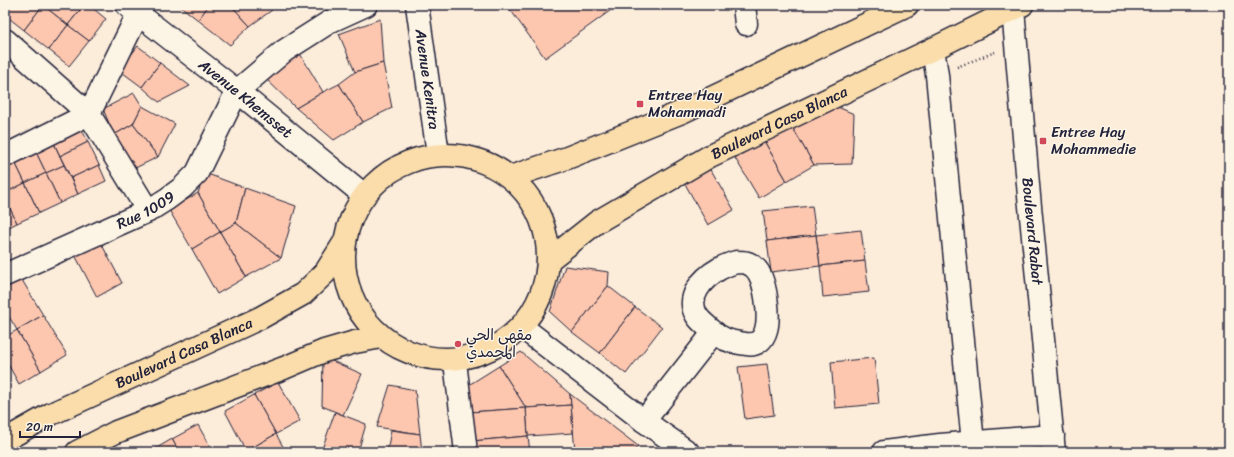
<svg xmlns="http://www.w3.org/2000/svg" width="1234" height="457" viewBox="0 0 1234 457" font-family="Sriracha,'Playpen Sans Arabic',sans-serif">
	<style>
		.building { fill: #fdc7af; stroke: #22223b }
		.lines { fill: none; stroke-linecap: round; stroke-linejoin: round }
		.minor-casing { stroke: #22223b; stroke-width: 25 }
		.major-casing { stroke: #22223b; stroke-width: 25 }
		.path { stroke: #22223b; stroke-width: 2.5; stroke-dasharray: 1 3; stroke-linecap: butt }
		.minor { stroke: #fcf5e5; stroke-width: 22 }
		.major { stroke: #faddab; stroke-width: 22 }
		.poi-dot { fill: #d1495b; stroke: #fcf5e5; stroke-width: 1.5 }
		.labels { text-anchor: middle; stroke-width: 3; stroke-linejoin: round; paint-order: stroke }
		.street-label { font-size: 15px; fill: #22223b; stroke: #fcf5e5 }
		.poi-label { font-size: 15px; fill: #22223b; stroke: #fcf5e5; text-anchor: start }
	</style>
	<rect width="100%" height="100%" fill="#fcecda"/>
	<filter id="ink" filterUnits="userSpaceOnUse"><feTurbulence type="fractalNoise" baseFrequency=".025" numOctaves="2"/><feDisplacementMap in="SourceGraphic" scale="8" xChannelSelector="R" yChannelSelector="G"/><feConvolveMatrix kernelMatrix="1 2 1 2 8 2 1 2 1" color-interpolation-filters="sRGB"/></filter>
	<g filter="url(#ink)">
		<g class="building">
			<path d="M5,5h38l-19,25 -19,-15z"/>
			<path d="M43,5l25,20 -19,25 -25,-20z"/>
			<path d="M43,5h41l-16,20z"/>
			<path d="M84,5h5l17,14 -17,22 -21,-16z"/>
			<path d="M179,5h30l-11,15z"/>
			<path d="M209,5h22l19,21 -20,19 -32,-25z"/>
			<path d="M231,5h38l3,5 -22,16z"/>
			<path d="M507,5h111l-73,53z"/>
			<path d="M380,19l3,44 -28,9 -16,-38z"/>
			<path d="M68,25l21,16 -20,25 -20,-16z"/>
			<path d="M138,46l22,17 -18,24 -23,-17z"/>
			<path d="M299,52l24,40 -27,16 -31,-30z"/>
			<path d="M160,63l30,23 -31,16 -17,-15z"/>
			<path d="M383,63l9,45 -29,14 -24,-38 16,-12z"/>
			<path d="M339,84l24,38 -29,18 -38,-32 27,-16z"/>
			<path d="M134,93l8,13 -9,18 -19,11 -11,-26z"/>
			<path d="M833,105l21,9 -2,50 -38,1 -23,-40z"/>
			<path d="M142,106l33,18 -17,33 -25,-33z"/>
			<path d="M79,124l9,18 -28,14 -9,-19z"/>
			<path d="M133,124l25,33 -29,14 -15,-36z"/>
			<path d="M791,125l23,40 -27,16 -23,-40z"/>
			<path d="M51,137l13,28 -18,8 -13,-27z"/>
			<path d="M764,141l23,40 -28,17 -24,-40z"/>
			<path d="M88,142l11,23 -28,13 -11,-22z"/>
			<path d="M33,146l13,27 -21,10 -13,-27z"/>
			<path d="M12,156l13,27 -20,10v-34z"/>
			<path d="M64,165l14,29 -18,9 -14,-30z"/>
			<path d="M99,165l7,16 -28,13 -7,-16z"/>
			<path d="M710,168l24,42 -26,15 -24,-43z"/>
			<path d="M46,173l14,30 -21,10 -14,-30z"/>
			<path d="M205,173l40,15 -9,35 -16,9 -22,-39z"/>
			<path d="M25,183l14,30 -22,10 -12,-25v-5z"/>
			<path d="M245,188l51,18 -15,52 -45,-35z"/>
			<path d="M198,193l22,39 -28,17 -23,-39z"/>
			<path d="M5,198l12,25 -12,6z"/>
			<path d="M812,206l4,29 -49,6 -4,-30z"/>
			<path d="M236,223l45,35 -35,19 -26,-45z"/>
			<path d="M861,230l4,31 -45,5 -4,-31z"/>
			<path d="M220,232l26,45 -29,17 -25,-45z"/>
			<path d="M816,235l4,31 -49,6 -4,-31z"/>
			<path d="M100,241l22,42 -25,14 -22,-42z"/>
			<path d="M865,261l4,31 -46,5 -3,-31z"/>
			<path d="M565,266l44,6 -1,14 -36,46 -22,-20z"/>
			<path d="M19,275l24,40 -26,15 -12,-20v-27z"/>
			<path d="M608,286l27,21 -35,46 -28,-21z"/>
			<path d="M635,307l27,20 -36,47 -26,-21z"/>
			<path d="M43,315l24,40 -26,16 -24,-41z"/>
			<path d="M17,330l24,41 -22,13 -14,-25v-22z"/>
			<path d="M521,352l49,42 1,11 -45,3 -27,-42z"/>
			<path d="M323,357l39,17 -19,41 -21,-9z"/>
			<path d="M874,358l5,46 -44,4 -4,-46z"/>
			<path d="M767,364l7,51 -29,4 -7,-52z"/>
			<path d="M499,366l27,42 -56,4 -3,-26z"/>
			<path d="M278,382l22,39 -24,13 -22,-39z"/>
			<path d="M390,385l25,5 5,44 -43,-7z"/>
			<path d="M570,394l68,52 -5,6h-58z"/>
			<path d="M254,395l22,39 -30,17 -21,-40z"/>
			<path d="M571,405l2,28 -45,3 -2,-28z"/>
			<path d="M526,408l2,28 -56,5 -2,-29z"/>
			<path d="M335,412l31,12 -8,28h-37z"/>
			<path d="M198,425l15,27h-34l-7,-13z"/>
			<path d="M391,430l29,4 2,18h-35z"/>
			<path d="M276,434l10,18h-39l-1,-1z"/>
			<path d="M528,436l2,16h-57l-1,-11z"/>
			<path d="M172,439l7,13h-29z"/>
		</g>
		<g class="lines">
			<g class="minor-casing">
				<g id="minor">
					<path id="s1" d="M127,5l110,86 127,104"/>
					<path id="s2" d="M417,5l21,149"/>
					<path d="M744,5l2,19"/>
					<path id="s3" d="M1013,9l16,187 25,256"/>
					<path d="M5,40l84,74 59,97"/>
					<path d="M933,49l4,26 36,368"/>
					<path d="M5,156l84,-42 49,-100"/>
					<path d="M736,262c8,0 13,0 19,6 11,10 15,49 11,62 -1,4 -4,10 -8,12 -6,4 -12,2 -18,1 -10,-1 -21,-6 -28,-12 -5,-5 -11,-9 -15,-15 -12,-19 6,-38 22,-47 5,-3 11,-5 17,-7z"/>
					<path id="s4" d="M5,275l143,-64 19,-12 15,-11 15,-15 40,-82 47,-40 47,-30 35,-16"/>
					<path d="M522,327l122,94 44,31"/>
					<path d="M455,362l11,90"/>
					<path d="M644,421l70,-89"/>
					<path d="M884,452l56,-7 113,-9"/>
				</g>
			</g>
			<g class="major-casing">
				<g id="major">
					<circle cx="446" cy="257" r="102"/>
					<path d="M510,177l57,-19 115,-46 225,-107"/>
					<path id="s5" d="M549,260l48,-38 113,-66 223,-107 89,-44"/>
					<path id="s6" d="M5,440l46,-26 209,-96 43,-24 22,-21 19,-30"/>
					<path d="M77,452l39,-20 168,-64 40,-17 31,-9 26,-5"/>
				</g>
			</g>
			<path class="path" d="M957,67l38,-15"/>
			<use href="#minor" class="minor"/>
			<use href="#major" class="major"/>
		</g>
	</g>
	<g class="poi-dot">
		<rect x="636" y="100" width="8" height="8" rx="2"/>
		<rect x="1039" y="137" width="8" height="8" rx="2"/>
		<circle cx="458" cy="344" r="4"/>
	</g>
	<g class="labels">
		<g class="street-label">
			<text dy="5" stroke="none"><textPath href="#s2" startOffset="75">Avenue Kenitra</textPath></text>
			<text dy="5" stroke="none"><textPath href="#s1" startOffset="151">Avenue Khemsset</textPath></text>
			<text dy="5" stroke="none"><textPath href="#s5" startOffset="269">Boulevard Casa Blanca</textPath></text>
			<text dy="5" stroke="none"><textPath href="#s4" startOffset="155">Rue 1009</textPath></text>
			<text dy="5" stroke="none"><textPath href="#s3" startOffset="223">Boulevard Rabat</textPath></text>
			<text dy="5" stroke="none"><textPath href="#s6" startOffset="199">Boulevard Casa Blanca</textPath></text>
		</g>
		<g class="poi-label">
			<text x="648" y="100">Entree Hay<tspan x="648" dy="17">Mohammadi</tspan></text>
			<text x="1051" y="137">Entree Hay<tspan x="1051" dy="17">Mohammedie</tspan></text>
			<text x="466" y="340">مقهى الحي<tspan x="466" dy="17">المحمدي</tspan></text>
		</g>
	</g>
	<rect width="1234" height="457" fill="none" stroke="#fcf5e5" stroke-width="20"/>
	<rect x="10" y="10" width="1214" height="437" fill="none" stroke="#22223b" stroke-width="1.5" filter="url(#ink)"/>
	<path d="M20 431v6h60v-6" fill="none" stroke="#22223b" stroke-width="2"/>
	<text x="26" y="431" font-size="12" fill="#22223b" stroke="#fcf5e5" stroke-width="3" paint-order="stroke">20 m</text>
</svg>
